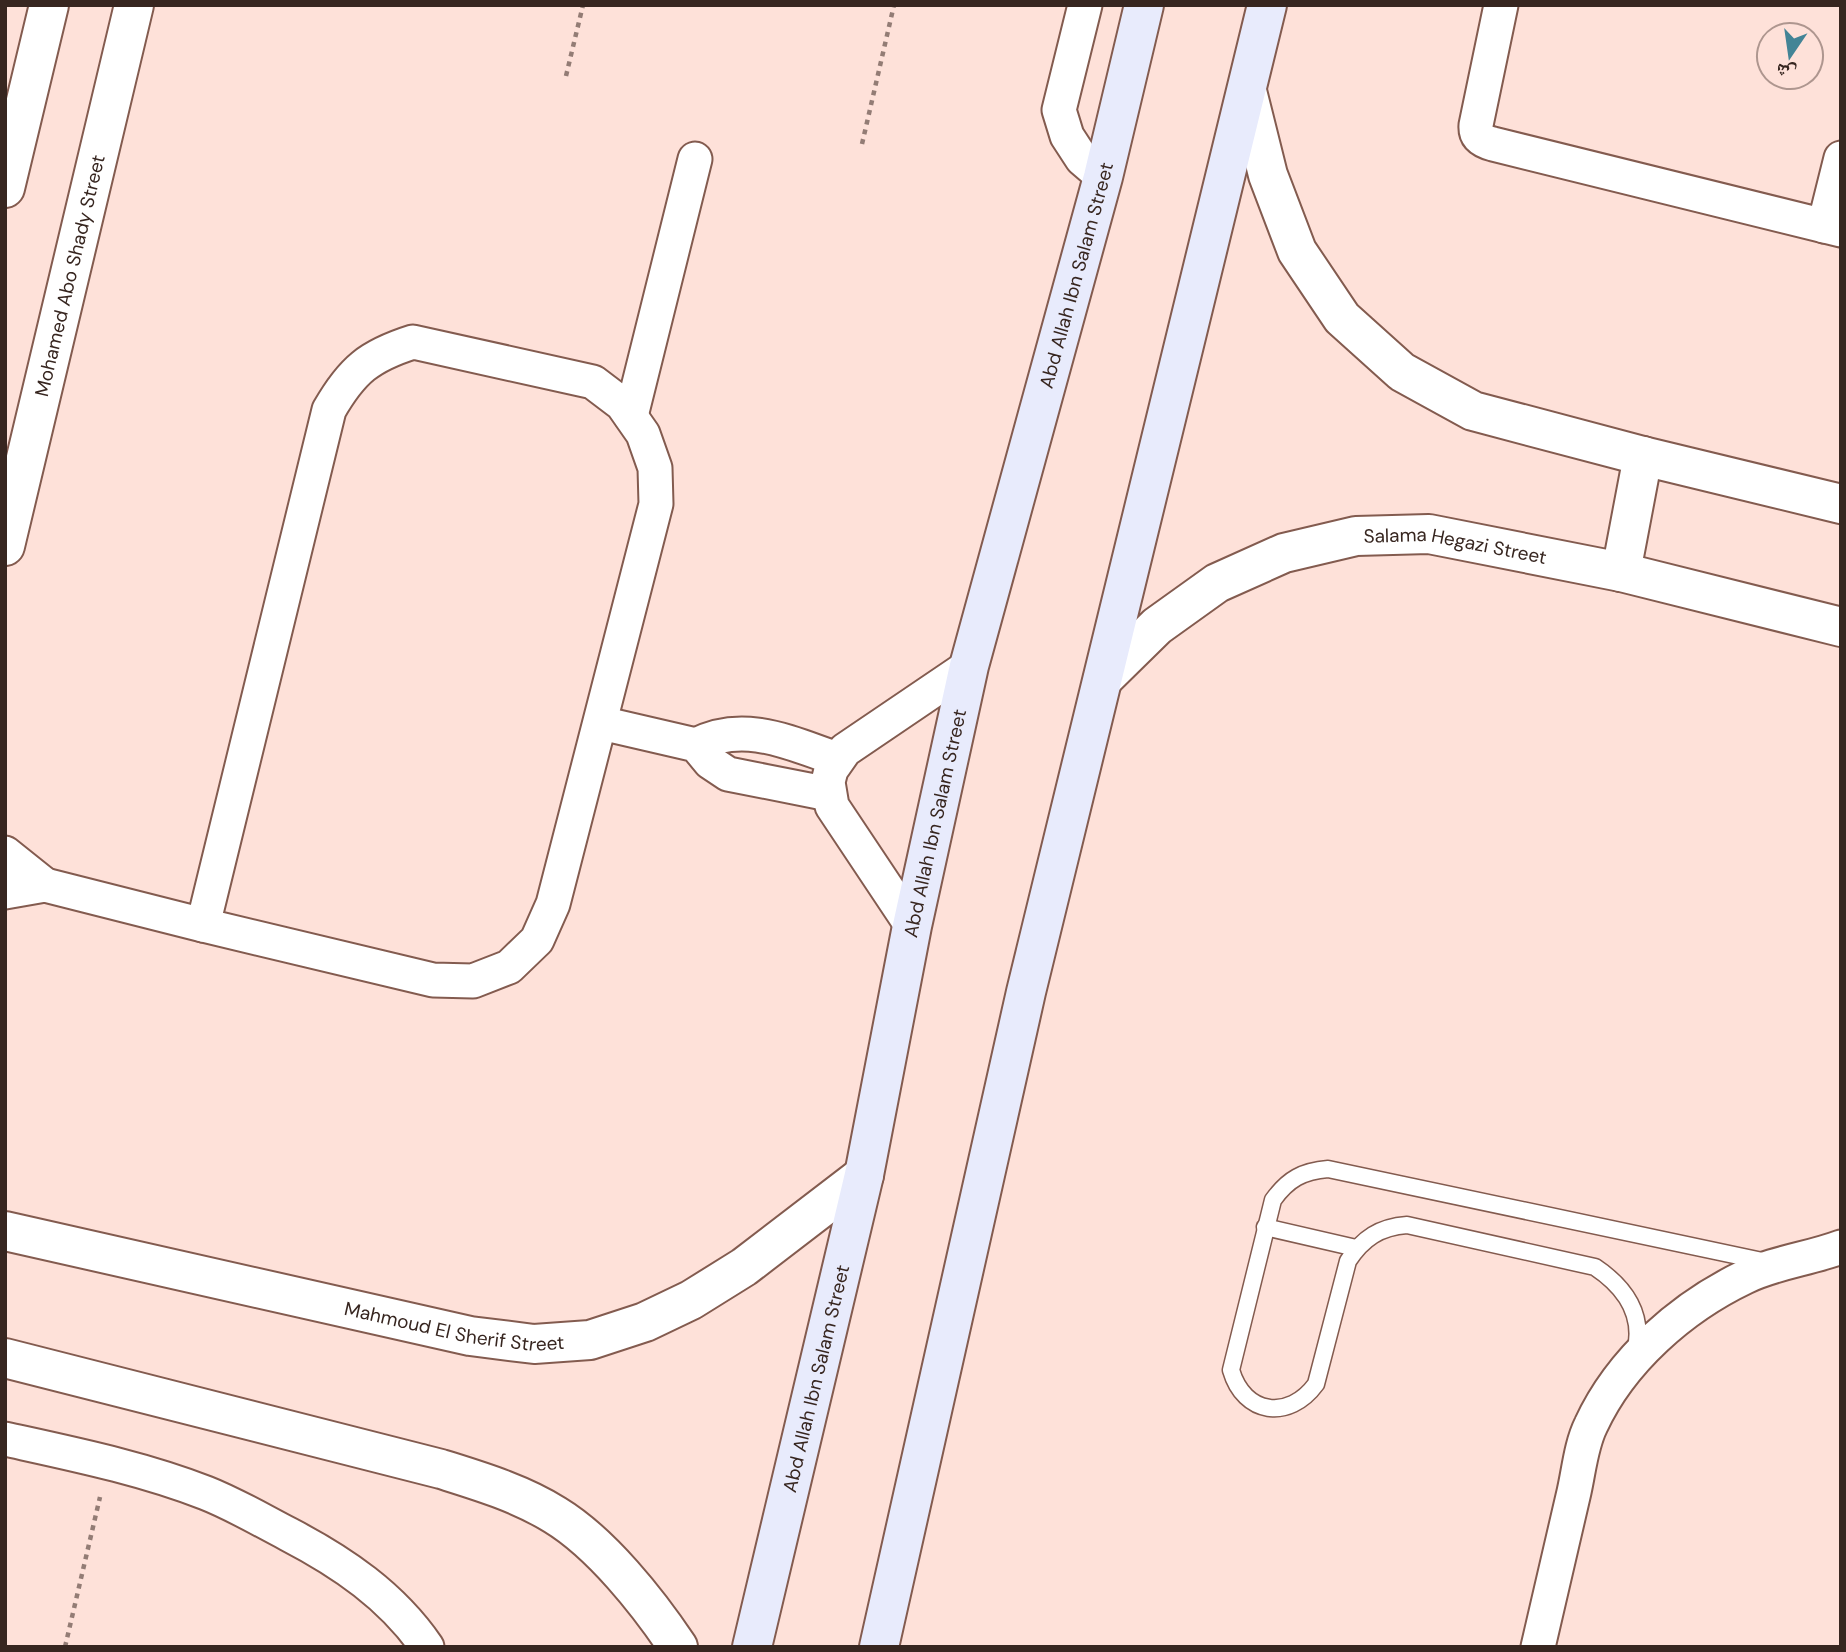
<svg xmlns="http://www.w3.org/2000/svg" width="1846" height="1652" viewBox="0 0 1846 1652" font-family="'DM Sans','Noto Naskh Arabic',sans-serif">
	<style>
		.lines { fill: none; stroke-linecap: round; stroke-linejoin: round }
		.service-casing { stroke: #835b4f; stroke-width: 19 }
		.minor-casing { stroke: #835b4f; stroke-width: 37 }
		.tertiary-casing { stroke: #835b4f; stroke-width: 42 }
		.secondary-casing { stroke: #835b4f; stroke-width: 42 }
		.path { stroke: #937c75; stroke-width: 4.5; stroke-dasharray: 5 5; stroke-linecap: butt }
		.service { stroke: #fff; stroke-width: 16 }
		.minor { stroke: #fff; stroke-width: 33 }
		.tertiary { stroke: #fff; stroke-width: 38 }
		.secondary { stroke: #e8ebfc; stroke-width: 38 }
		.labels { text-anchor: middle; stroke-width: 6; stroke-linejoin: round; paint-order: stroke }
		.street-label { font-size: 19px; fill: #372620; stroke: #fee1d9 }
	</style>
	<rect width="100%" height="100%" fill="#fee1d9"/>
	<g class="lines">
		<g class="service-casing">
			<g id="service">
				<path d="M1265,1227l91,21"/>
				<path d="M1635,1353c10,-38 -10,-66 -40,-86l-188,-42c-27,2 -44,13 -59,36l-32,123c-27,37 -72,31 -85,-14l42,-170c15,-21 30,-29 55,-31l439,93"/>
			</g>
		</g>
		<g class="minor-casing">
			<g id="minor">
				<path d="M1085,5l-26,105 8,26 15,23 21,18"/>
				<path d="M1501,5l-25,120c-1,12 6,16 17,19l348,86"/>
				<path d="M1824,226l17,-68"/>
				<path d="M413,342l180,40 29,22 21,30 12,34 1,36 -103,400 -16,36 -28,27 -36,14 -40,-1 -230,-55 126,-515c23,-40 40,-54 84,-68z"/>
				<path d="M631,416l64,-257"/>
				<path d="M601,723l95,22 14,17 18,12 101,20"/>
				<path d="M696,745c48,-25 94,-2 141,14"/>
				<path d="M5,853l40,32"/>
				<path d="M5,892l40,-7 158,40"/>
				<path d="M912,926l-80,-120 -4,-24 3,-12 14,-20 124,-84"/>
				<path d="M5,1439c68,15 137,29 201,54 28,11 55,27 82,41 54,28 104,62 139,113"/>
				<path d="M1538,1647c12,-52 24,-104 36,-155 5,-22 7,-47 17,-67 30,-65 91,-118 154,-148 31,-15 64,-18 96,-30"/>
			</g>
		</g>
		<g class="tertiary-casing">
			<g id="tertiary">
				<path d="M1247,91l21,84 29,76 45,67 60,54 71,39 170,45 198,48"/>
				<path d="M5,188l44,-183"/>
				<path id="s1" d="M5,546l129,-541"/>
				<path d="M1621,572l22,-116"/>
				<path id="s2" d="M1103,679l54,-53 60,-43 67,-30 72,-17 73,-2 192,38 220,55"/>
				<path id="s3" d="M5,1231l465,105 64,8 56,-4 55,-18 46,-22 53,-33 120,-92"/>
				<path d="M5,1358l436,111c38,12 79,24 114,46 46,28 93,87 123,132"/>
			</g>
		</g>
		<g class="secondary-casing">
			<g id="secondary">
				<path id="s4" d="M752,1647l112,-472 48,-249 57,-260 134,-489 41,-172"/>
				<path d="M879,1647l147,-655 241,-987"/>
			</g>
		</g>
		<g class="path">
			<path d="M566,76l17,-71"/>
			<path d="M862,144l32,-139"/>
			<path d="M65,1647l35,-150"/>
		</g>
		<use href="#service" class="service"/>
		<use href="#minor" class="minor"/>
		<use href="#tertiary" class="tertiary"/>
		<use href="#secondary" class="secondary"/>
	</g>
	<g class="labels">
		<g class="street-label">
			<text dy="7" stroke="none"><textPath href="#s4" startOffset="1410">Abd Allah Ibn Salam Street</textPath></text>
			<text dy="7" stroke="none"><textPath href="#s1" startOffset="278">Mohamed Abo Shady Street</textPath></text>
			<text dy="7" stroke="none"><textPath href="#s2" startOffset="397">Salama Hegazi Street</textPath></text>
			<text dy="7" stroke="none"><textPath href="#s4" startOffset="844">Abd Allah Ibn Salam Street</textPath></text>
			<text dy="7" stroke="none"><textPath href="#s3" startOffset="460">Mahmoud El Sherif Street</textPath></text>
			<text dy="7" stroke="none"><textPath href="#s4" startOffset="276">Abd Allah Ibn Salam Street</textPath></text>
		</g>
	</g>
	<rect width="1846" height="1652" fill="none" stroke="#372620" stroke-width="14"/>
	<g transform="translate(1790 56) rotate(193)"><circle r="33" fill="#fee1d9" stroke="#ae968f" stroke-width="2"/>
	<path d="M0-5L12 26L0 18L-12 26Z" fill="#438496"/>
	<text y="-10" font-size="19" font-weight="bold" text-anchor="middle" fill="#372620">ش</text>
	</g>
</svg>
